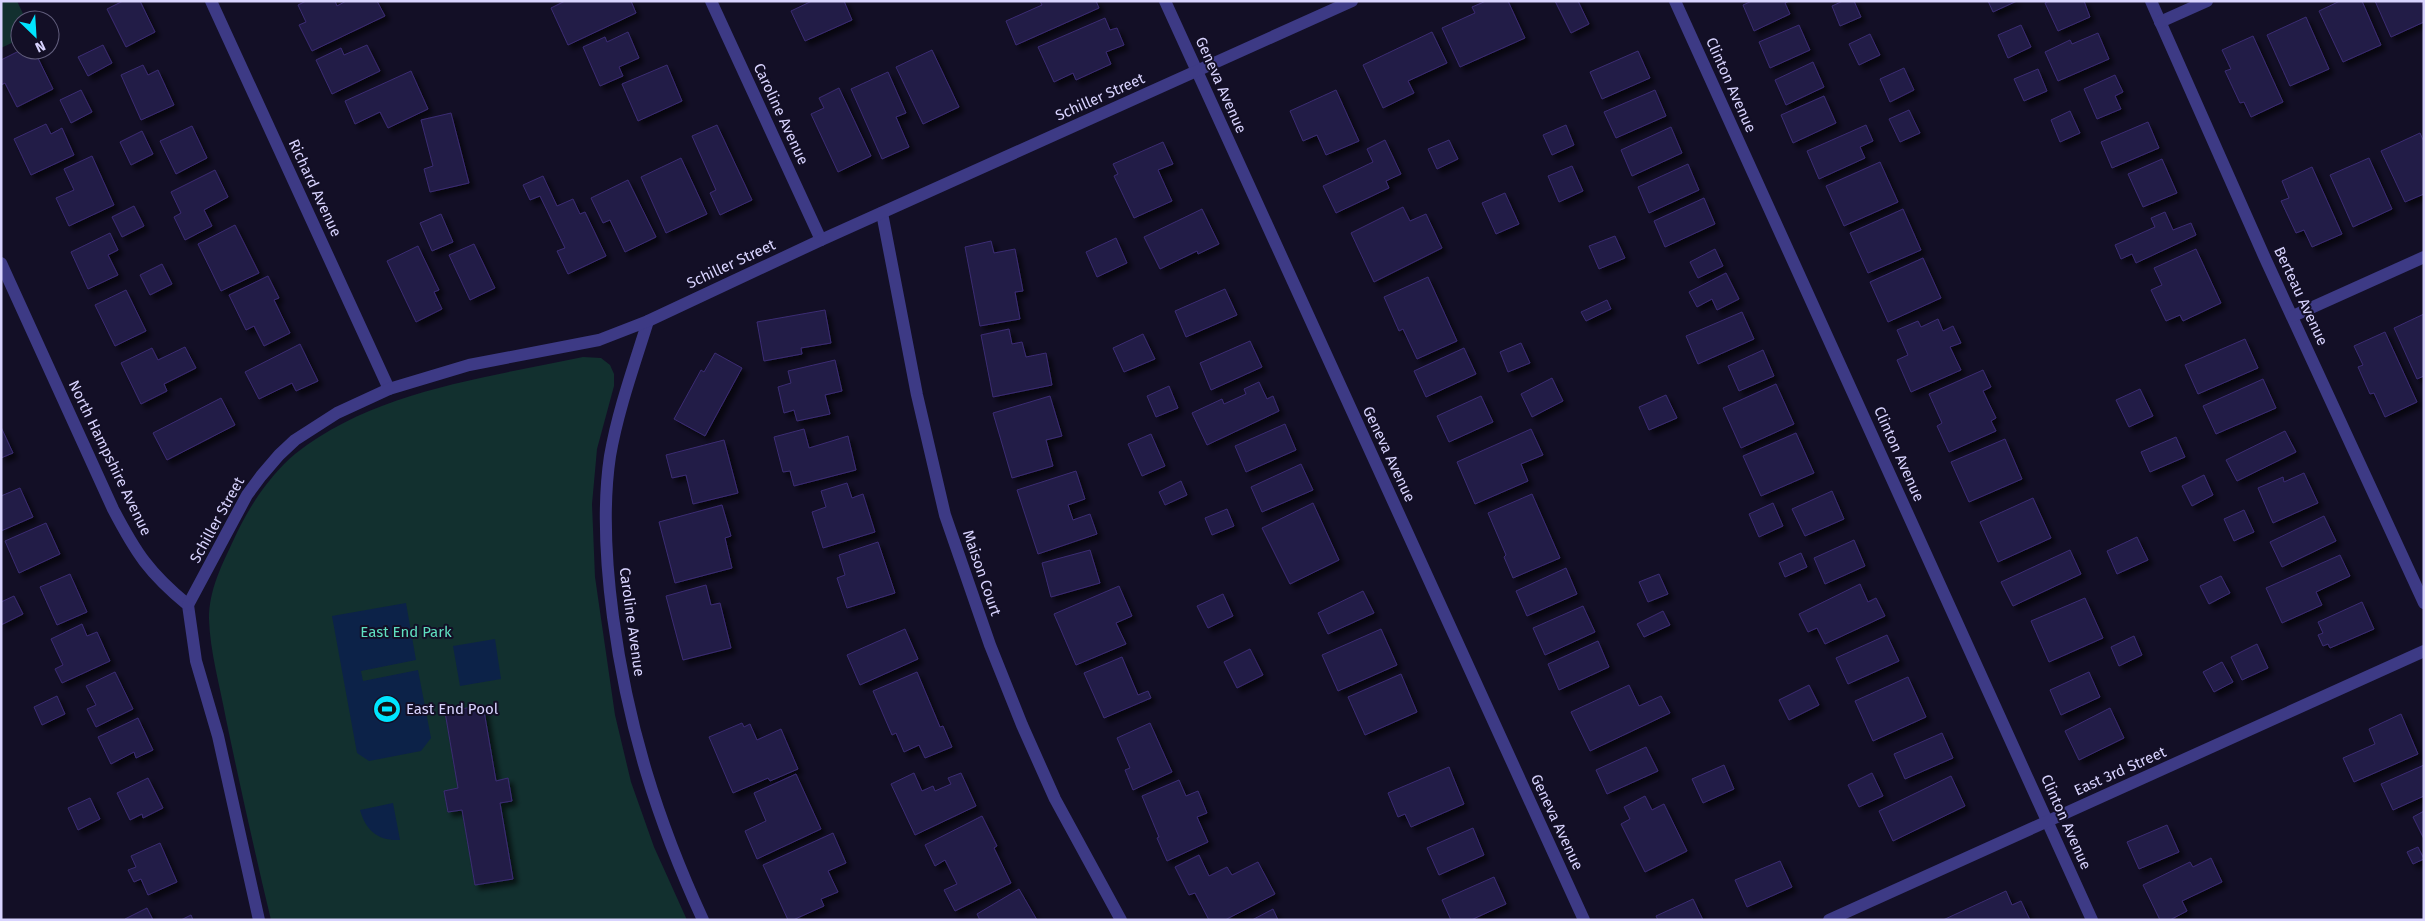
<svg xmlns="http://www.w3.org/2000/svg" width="2425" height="921" viewBox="0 0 2425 921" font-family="'Fira Sans',sans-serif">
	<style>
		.green { fill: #12302f }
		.water { fill: #0c2248 }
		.building { fill: #241b47; stroke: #3b2d73; filter: url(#shadow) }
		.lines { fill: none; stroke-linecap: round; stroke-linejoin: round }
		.street { stroke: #3d3a85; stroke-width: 12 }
		.labels { text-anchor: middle; stroke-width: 4; stroke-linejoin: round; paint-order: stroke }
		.street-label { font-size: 15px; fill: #d9d4ff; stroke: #130f26 }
		.park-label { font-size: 15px; fill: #5fe0c0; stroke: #130f26 }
		.poi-label { font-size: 15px; fill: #d9d4ff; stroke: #130f26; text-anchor: start }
	</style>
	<defs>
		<filter id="shadow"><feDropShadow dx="4.5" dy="4.5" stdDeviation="2.5" flood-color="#0009"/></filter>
	</defs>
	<rect width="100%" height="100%" fill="#130f26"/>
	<g class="green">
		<path d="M1,1h16l9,19h-6v19l-19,9z"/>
		<path d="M583,357l18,1 9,7 4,9v12l-17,63 -5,55 3,73 20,138 16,67 23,65 33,73h-416c-16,-67 -31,-134 -45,-201 -6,-33 -16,-67 -17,-100 0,-30 13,-54 25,-80 14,-31 35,-63 61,-85 81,-64 191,-76 288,-97z"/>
	</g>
	<g class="water">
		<path d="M406,603l10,57 -55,11 2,10 55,-11 13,68 -10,13 -52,10 -12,-8 -25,-137z"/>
		<path d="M495,639l6,40 -41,7 -7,-40z"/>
		<path d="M393,803l7,37c-22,1 -34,-9 -40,-30z"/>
	</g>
	<g class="building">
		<path d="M123,1h17l15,31 -29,15 -19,-38z"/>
		<path d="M306,1h29l2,5 9,-5h31l8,15 -73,35 -13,-26 7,-3 -8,-17z"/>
		<path d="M565,1h66l5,12 -68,32 -17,-37z"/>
		<path d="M812,1h32l8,19 -47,21 -14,-30z"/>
		<path d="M1040,1h56l3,7 -83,37 -10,-24 36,-16z"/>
		<path d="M1486,1h22l17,37 -65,29 -18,-39 33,-15 -3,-6z"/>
		<path d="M1555,1h23l11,23 -18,9z"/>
		<path d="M1752,1h37l-4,2 5,11 -36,17 -11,-26z"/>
		<path d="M1843,1h11l7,16 -21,9 -8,-20z"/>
		<path d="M1988,1h29l-24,11z"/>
		<path d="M2049,1h35l6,16 -32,14 -13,-28z"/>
		<path d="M2340,1h22l19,44 -38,17 -24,-51z"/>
		<path d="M2375,1h46l3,6v15l-33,15z"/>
		<path d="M2306,17l23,52 -39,17 -23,-51z"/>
		<path d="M1105,18l5,12 7,-2 7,17 -18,7 5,12 -35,16 -3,-7 -19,9 -16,-35z"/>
		<path d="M1799,25l11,25 -40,18 -11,-26z"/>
		<path d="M2021,25l10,22 -23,11 -10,-23z"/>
		<path d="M628,32l11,26 -20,9 4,9 -23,10 -17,-39 22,-10 2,5z"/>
		<path d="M1432,32l15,31 -39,18 6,12 -31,15 -20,-43z"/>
		<path d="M2098,33l11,26 -51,22 -13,-29 25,-12 2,4z"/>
		<path d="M1870,34l10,21 -21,10 -10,-21z"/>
		<path d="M2253,36l30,66 -32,15 -7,-15 -4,1 -15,-32 6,-2 -9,-19z"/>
		<path d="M103,45l9,18 -24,13 -10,-19z"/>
		<path d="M367,45l13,26 -48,23 -16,-34 25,-12 3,7z"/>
		<path d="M21,50h13l19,39 -36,18 -12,-24 -4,2v-25z"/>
		<path d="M932,50l27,57 -36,17 -27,-57z"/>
		<path d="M1638,51l12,27 -48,21 -12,-27z"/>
		<path d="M1813,62l11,25 -38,18 -11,-25z"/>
		<path d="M143,65l5,10 10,-5 16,35 -33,15 -20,-45z"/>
		<path d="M667,65l15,36 -44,20 -16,-37z"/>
		<path d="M1904,68l10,22 -24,12 -10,-23z"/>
		<path d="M2038,69l9,22 -23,10 -10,-22z"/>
		<path d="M411,71l17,38 -40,19 -8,-16 -25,12 -10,-23z"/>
		<path d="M888,72l18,41 -10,4 13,30 -27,12 -31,-70z"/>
		<path d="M2115,75l8,17 -8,4 6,13 -24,10 -13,-30z"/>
		<path d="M839,88l32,68 -33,16 -27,-58 13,-6 -5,-10z"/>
		<path d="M81,90l11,22 -21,11 -11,-23z"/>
		<path d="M1336,90l23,51 -33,14 -9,-20 -14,6 -13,-30z"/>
		<path d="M1655,90l11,26 -50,22 -12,-26z"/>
		<path d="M1824,96l12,27 -43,20 -12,-28z"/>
		<path d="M1909,110l11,23 -20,9 -11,-23z"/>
		<path d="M2070,111l10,22 -20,9 -9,-22z"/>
		<path d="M451,113l18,70 -39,9 -6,-23 9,-3 -12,-46z"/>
		<path d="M2148,122l11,26 -47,20 -11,-26z"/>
		<path d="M46,124l5,10 11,-6 12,27 -43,20 -17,-36z"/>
		<path d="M717,125l35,75 -32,15 -10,-22 6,-3 -24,-54z"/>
		<path d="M1566,125l8,20 -22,10 -9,-20z"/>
		<path d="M1866,125l7,16 -13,6 5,11 -46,21 -12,-28z"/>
		<path d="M192,126l15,32 -31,16 -16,-33z"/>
		<path d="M1671,127l11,26 -50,23 -11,-26z"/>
		<path d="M142,131l11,23 -22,11 -11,-23z"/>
		<path d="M2420,133l4,9v52l-19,8 -24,-51z"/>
		<path d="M1385,140l16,34 -15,7 3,7 -53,25 -13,-27 50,-24 -6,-13z"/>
		<path d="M1449,140l9,19 -21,10 -9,-20z"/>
		<path d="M1163,142l10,22 -15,6 14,31 -38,17 -20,-42 4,-2 -5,-10z"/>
		<path d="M92,156l22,49 -45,21 -13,-28 18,-8 -10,-21z"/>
		<path d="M681,158l26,56 -41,19 -25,-56z"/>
		<path d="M2369,158l23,51 -39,18 -23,-52z"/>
		<path d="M2162,159l15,34 -34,14 -15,-33z"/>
		<path d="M1880,162l18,40 -54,24 -18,-40z"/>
		<path d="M1688,164l11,26 -50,23 -11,-26z"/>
		<path d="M1572,166l11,25 -24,11 -11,-26z"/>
		<path d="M2312,167l30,67 -30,13 -8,-17 -8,3 -15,-32 8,-3 -7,-17z"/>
		<path d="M215,170l13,27 -24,13 8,16 -27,14 -11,-23 7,-4 -10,-21z"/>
		<path d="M543,176l14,30 16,-7 7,15 5,-2 21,44 -38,18 -11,-23 8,-3 -25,-52 -10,4 -7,-15z"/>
		<path d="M628,180l28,57 -31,15 -15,-32 -7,3 -12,-25z"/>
		<path d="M1505,193l14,31 -23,10 -14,-31z"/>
		<path d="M1704,198l11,26 -50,23 -11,-26z"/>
		<path d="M134,206l10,20 -22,11 -10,-20z"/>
		<path d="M1403,207l7,14 16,-7 16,34 -68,34 -23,-49z"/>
		<path d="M1202,209l17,35 -21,10 -1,-3 -37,18 -16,-32z"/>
		<path d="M1903,209l18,41 -53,23 -18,-40z"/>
		<path d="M2165,212l8,18 18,-7 5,12 -60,28 -4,-9 -11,5 -6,-14 40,-18 -4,-9z"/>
		<path d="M441,214l12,28 -21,9 -12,-28z"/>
		<path d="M235,225l24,48 -38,18 -23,-47z"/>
		<path d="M110,233l8,17 -10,5 10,20 -30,14 -17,-37z"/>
		<path d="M1615,236l10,22 -26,11 -10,-23z"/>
		<path d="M1116,238l11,25 -30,14 -11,-25z"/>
		<path d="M991,241l3,12 21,-4 8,42 -8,1 5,27 -40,7 -15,-79z"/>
		<path d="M474,244l21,44 -25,12 -21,-45z"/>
		<path d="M418,246l21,44 -5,2 8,17 -26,13 -29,-61z"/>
		<path d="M1715,249l8,17 -25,12 -8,-16z"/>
		<path d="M2196,249l25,54 -38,18 -3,-6 -14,6 -15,-31 11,-5 -8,-17z"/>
		<path d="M1923,258l18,40 -53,24 -18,-40z"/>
		<path d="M162,264l10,20 -22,11 -10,-20z"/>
		<path d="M1726,273l13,26 -22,11 -5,-11 -15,8 -8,-15z"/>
		<path d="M268,276l11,22 -5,2 16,33 -26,13 -10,-20 -8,4 -17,-35z"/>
		<path d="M1428,277l29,64 -40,18 -14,-30 -4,2 -15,-34z"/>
		<path d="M1225,289l12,26 -51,22 -11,-26z"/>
		<path d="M126,290l20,41 -31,15 -20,-41z"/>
		<path d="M1607,300l4,9 -25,12 -5,-9z"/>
		<path d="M825,310l6,33 -30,5 1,6 -38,7 -7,-39z"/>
		<path d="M1742,312l12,27 -56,25 -12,-28z"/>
		<path d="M2424,314v62l-7,3 -23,-51z"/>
		<path d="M1938,319l5,12 10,-5 8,17 -11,4 11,23 -50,22 -14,-32 11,-5 -11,-25 21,-9 3,6z"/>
		<path d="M1009,329l3,15 10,-2 4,15 20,-4 6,32 -59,12 -12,-62z"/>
		<path d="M2385,332l32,70 -32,15 -11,-24 -4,1 -12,-27 5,-2 -9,-19z"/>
		<path d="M1143,334l12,25 -31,13 -11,-24z"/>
		<path d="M2245,339l13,29 -60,26 -13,-29z"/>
		<path d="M1250,341l12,26 -51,23 -11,-27z"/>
		<path d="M1521,343l9,20 -22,9 -8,-20z"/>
		<path d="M300,344l18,37 -22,10 -4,-8 -33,16 -14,-27z"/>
		<path d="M185,347l11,21 -32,16 3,7 -26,13 -20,-41 31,-15 6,12z"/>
		<path d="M1464,348l12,26 -50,23 -12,-26z"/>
		<path d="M1763,350l11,26 -35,15 -11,-25z"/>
		<path d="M715,353l27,15 -37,68 -31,-17 27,-49 3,2z"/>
		<path d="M835,360l7,31 -17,4 5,19 -33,7 -3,-11 -10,3 -6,-26 13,-4 -3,-12z"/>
		<path d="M1983,370l8,17 -8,4 13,27 -5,3 5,10 -47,21 -12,-26 5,-3 -13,-29z"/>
		<path d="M1552,378l11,23 -31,16 -11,-23z"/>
		<path d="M2263,379l13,29 -60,26 -13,-28z"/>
		<path d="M1259,382l8,17 6,-3 6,15 -72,34 -15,-32 30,-14 2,5 22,-10 -2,-5z"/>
		<path d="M1776,384l18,40 -53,24 -18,-40z"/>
		<path d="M1169,386l9,22 -22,9 -9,-21z"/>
		<path d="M2140,389l13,27 -24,11 -13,-27z"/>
		<path d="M1666,395l11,23 -28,12 -10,-23z"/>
		<path d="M1050,396l12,40 -16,4 7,26 -41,12 -19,-65z"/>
		<path d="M1481,396l12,26 -44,20 -12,-26z"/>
		<path d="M221,398l14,27 -68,35 -14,-27z"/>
		<path d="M1285,424l11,26 -50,22 -11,-26z"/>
		<path d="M1,427l12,26 -12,5z"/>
		<path d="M804,429l5,19 39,-12 8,34 -62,16 -4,-15 -7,1 -9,-35z"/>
		<path d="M1531,429l12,26 -22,9 7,17 -53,23 -18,-42z"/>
		<path d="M2285,431l11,21 -59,29 -11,-21z"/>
		<path d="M1796,433l18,40 -53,23 -18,-40z"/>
		<path d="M1151,434l14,32 -23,10 -14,-32z"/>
		<path d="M2176,437l9,20 -35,15 -9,-20z"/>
		<path d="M2005,439l17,40 -53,23 -18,-40z"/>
		<path d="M724,440l14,53 -45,11 -7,-29 -14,3 -6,-23z"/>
		<path d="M1301,464l12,26 -51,22 -11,-25z"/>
		<path d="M1076,471l9,28 -17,6 5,15 17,-6 7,20 -59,20 -21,-64z"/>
		<path d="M2304,473l14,30 -45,20 -15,-35 25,-11 1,5z"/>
		<path d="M2204,475l9,20 -21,11 -10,-20z"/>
		<path d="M1181,481l6,14 -22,10 -6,-13z"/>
		<path d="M847,483l5,15 11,-4 12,38 -52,16 -11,-36 14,-5 -5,-16z"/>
		<path d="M20,488l13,29 -32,14v-35z"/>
		<path d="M1832,491l12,28 -39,17 -13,-27z"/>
		<path d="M1532,494l28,64 -47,20 -9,-21 2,-2 -18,-42z"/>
		<path d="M2033,498l18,40 -53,24 -18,-40z"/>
		<path d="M1313,503l26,57 -49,24 -28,-56z"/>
		<path d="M1773,503l10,23 -24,11 -10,-23z"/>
		<path d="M722,505l9,31 -6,2 7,30 -57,15 -16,-61z"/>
		<path d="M1227,509l7,17 -22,9 -7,-17z"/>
		<path d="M2244,510l10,22 -20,9 -10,-22z"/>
		<path d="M2324,516l12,25 -54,26 -12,-25z"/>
		<path d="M46,523l14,31 -41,19 -14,-32z"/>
		<path d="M2137,537l11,23 -31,14 -10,-23z"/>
		<path d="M1854,540l11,26 -40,18 -11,-26z"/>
		<path d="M878,542l17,51 -48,15 -10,-30 8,-3 -6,-20z"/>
		<path d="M1090,550l10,33 -49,14 -9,-34z"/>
		<path d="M2070,550l11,24 -68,32 -12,-24z"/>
		<path d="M1801,553l6,14 -22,10 -6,-14z"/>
		<path d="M2340,555l10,21 -34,16 6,13 -40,18 -16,-35z"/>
		<path d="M1566,568l11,26 -50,22 -11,-25z"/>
		<path d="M70,574l17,38 -30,13 -17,-38z"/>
		<path d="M1659,574l9,20 -20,8 -9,-20z"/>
		<path d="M2221,576l9,17 -21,11 -9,-18z"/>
		<path d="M1860,584l8,18 8,-4 9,18 -60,28 -8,-16 -9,4 -9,-18z"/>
		<path d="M706,585l5,20 9,-2 11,45 -48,12 -17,-64z"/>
		<path d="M1119,586l13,30 -16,7 10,21 -50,21 -22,-51z"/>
		<path d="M1363,591l11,22 -46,21 -10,-21z"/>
		<path d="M1223,594l10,22 -25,12 -11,-22z"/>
		<path d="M14,596l9,18 -22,11v-23z"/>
		<path d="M2085,598l18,40 -54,24 -18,-41z"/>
		<path d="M2362,602l12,27 -44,19 -2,-4 -5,2 -5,-11 5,-2 -5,-11z"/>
		<path d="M1583,606l12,26 -50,23 -12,-27z"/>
		<path d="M1663,611l7,14 -26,12 -7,-13z"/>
		<path d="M82,624l5,12 10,-4 13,29 -48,22 -7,-14 8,-4 -12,-26z"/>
		<path d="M905,629l13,30 -58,26 -13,-30z"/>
		<path d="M1381,629l16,36 -59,26 -16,-36z"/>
		<path d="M1887,635l12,26 -51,23 -12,-26z"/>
		<path d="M2134,636l8,19 -23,11 -8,-19z"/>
		<path d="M1598,641l11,26 -50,23 -11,-26z"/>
		<path d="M2257,644l11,24 -26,12 -11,-23z"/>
		<path d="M1250,649l13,26 -26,13 -13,-26z"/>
		<path d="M1122,657l16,38 10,-4 3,7 -47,20 -20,-45z"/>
		<path d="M2222,662l11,20 -19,10 -11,-20z"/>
		<path d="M115,672l18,37 -37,18 -9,-18 9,-4 -10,-19z"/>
		<path d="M917,672l23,55 3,-1 9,21 -27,11 -6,-13 -15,7 -8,-19 -4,2 -19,-44z"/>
		<path d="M2089,672l11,25 -39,18 -11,-25z"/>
		<path d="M1401,674l16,38 -52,23 -17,-38z"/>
		<path d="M1908,677l18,40 -53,24 -18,-40z"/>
		<path d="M1629,685l10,21 22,-10 9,17 -80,38 -19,-39z"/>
		<path d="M1809,685l10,20 -30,15 -10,-20z"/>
		<path d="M57,696l8,18 -23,11 -8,-18z"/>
		<path d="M483,705l13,76 12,-3 4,23 -12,2 13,76 -38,6 -13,-75 -14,2 -4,-21 14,-3 -13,-76z"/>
		<path d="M2110,708l14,30 -45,22 -14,-29z"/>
		<path d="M2401,714l17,40 -64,28 -11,-24 32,-14 -6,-15z"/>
		<path d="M138,718l15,32 -17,8 -2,-6 -23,12 -13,-27z"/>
		<path d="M742,723l2,4 6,-3 7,16 24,-11 17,40 -28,12 -2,-3 -35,15 -24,-56z"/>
		<path d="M1150,723l22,49 -39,18 -8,-20 5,-2 -13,-30z"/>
		<path d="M1942,733l11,25 -48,21 -11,-25z"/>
		<path d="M1646,747l12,24 -51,23 -11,-24z"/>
		<path d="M1724,765l10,24 -31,14 -11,-24z"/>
		<path d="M2424,765v31l-31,14 -12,-26z"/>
		<path d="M1449,767l15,37 -53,23 -6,-13 -7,3 -10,-24z"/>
		<path d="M914,773l8,18 11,-5 2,5 16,-7 -3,-6 13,-5 15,33 -61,29 -24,-51z"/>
		<path d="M1872,773l11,23 -24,11 -11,-22z"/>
		<path d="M796,774l25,55 -64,30 -12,-28 21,-10 -12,-28z"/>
		<path d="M1951,776l14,30 -72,35 -14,-30z"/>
		<path d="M148,778l15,30 -20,10 -1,-4 -12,6 -13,-27z"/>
		<path d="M1179,780l7,16 12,-5 9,22 -10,4 11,25 -41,19 -10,-23 2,-1 -17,-41z"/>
		<path d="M1645,796l7,14 12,-6 23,47 -42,21 -24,-48 9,-5 -6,-12z"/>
		<path d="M90,798l10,21 -22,11 -10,-22z"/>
		<path d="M2424,811v28l-11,-22z"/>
		<path d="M982,816l15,30 -3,2 17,35 -56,28 -11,-21 13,-6 -12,-24 -10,6 -10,-21z"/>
		<path d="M2167,825l12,27 -40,17 -12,-27z"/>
		<path d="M1473,828l11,27 -45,20 -12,-27z"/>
		<path d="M833,833l13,30 -18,8 10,21 -17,7 3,7 -31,14h-5l-25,-55z"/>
		<path d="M160,843l17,39 -29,13 -7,-16 -7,3 -6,-12 8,-3 -5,-11z"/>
		<path d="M2418,847l6,12 -11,5 -6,-12z"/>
		<path d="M1199,855l10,21 18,-9 5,8 26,-13 17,32 -50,26h-16l-14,-27 -6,2 -14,-28z"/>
		<path d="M2211,858l11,24 -40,19 5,10 -17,9h-10l-17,-35 47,-23 3,5z"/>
		<path d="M1780,861l12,26 -45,20 -12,-27z"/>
		<path d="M1494,877l12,27 -35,16h-20l-9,-20z"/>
		<path d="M1019,889l18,31h-57l-3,-6z"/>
		<path d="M2006,891l6,14 9,-4 9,19h-87z"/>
		<path d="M1693,899l10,21h-45l-2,-4z"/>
		<path d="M147,908l6,12h-28v-1z"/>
		<path d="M1273,909l5,11h-26z"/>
		<path d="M191,915l2,5h-12z"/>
	</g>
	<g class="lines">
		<g class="street">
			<path d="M211,1l178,388"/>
			<path d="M711,1l110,239"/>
			<path d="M1165,1l419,919"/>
			<path d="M1675,1l417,919"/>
			<path d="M2151,1l113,255 160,347"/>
			<path d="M2160,22l47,-21"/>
			<path d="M882,213l35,182 28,120 45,130 32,80 33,74 66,121"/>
			<path d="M1,263l112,246c23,44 36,64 75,96l8,56 22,75 41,184"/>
			<path d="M2293,316l131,-59"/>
			<path d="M648,321c-14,45 -30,89 -38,135 -8,53 -4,108 3,161 15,110 44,203 90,303"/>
			<path d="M188,605l59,-110 14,-19 18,-21 16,-15 42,-27 52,-24 80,-24 130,-25 49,-19 173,-81 531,-239"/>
			<path d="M1829,920l595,-269"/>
		</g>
	</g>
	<defs>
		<g id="stadium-disc" transform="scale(1.4375)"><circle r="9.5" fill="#00e5ff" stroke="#130f26"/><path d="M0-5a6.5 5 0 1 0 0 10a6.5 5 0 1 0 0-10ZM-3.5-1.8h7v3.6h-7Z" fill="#111"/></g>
	</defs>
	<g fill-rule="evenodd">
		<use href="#stadium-disc" x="387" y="709"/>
	</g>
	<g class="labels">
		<g class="street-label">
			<text transform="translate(1221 85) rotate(66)" y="5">Geneva Avenue</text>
			<text transform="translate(1731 85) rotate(66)" y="5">Clinton Avenue</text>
			<text transform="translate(1100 97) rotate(-24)" y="5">Schiller Street</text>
			<text transform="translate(781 114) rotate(65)" y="5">Caroline Avenue</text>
			<text transform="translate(315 188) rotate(65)" y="5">Richard Avenue</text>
			<text transform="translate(731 264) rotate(-25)" y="5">Schiller Street</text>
			<text transform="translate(2301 296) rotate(65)" y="5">Berteau Avenue</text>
			<text transform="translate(1389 454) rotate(65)" y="5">Geneva Avenue</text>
			<text transform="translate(1899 454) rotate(66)" y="5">Clinton Avenue</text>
			<text transform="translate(110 458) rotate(64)" y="5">North Hampshire Avenue</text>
			<text transform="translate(217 520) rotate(-61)" y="5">Schiller Street</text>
			<text transform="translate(982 573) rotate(71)" y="5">Maison Court</text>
			<text transform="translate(632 622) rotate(82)" y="5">Caroline Avenue</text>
			<text transform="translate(2120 771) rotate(-24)" y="5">East 3rd Street</text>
			<text transform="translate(1557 822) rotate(65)" y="5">Geneva Avenue</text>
			<text transform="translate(2066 822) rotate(66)" y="5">Clinton Avenue</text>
		</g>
		<g class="park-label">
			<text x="406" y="637">East End Park</text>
		</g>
		<g class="poi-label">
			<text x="406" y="714">East End Pool</text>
		</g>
	</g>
	<rect width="2425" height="921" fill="none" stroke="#d9d4ff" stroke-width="5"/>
	<g transform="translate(35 35) rotate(155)"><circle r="24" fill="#130f26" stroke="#625e7d"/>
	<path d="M0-4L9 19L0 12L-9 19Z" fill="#00e5ff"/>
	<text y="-8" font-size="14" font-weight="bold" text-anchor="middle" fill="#d9d4ff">N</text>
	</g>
</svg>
